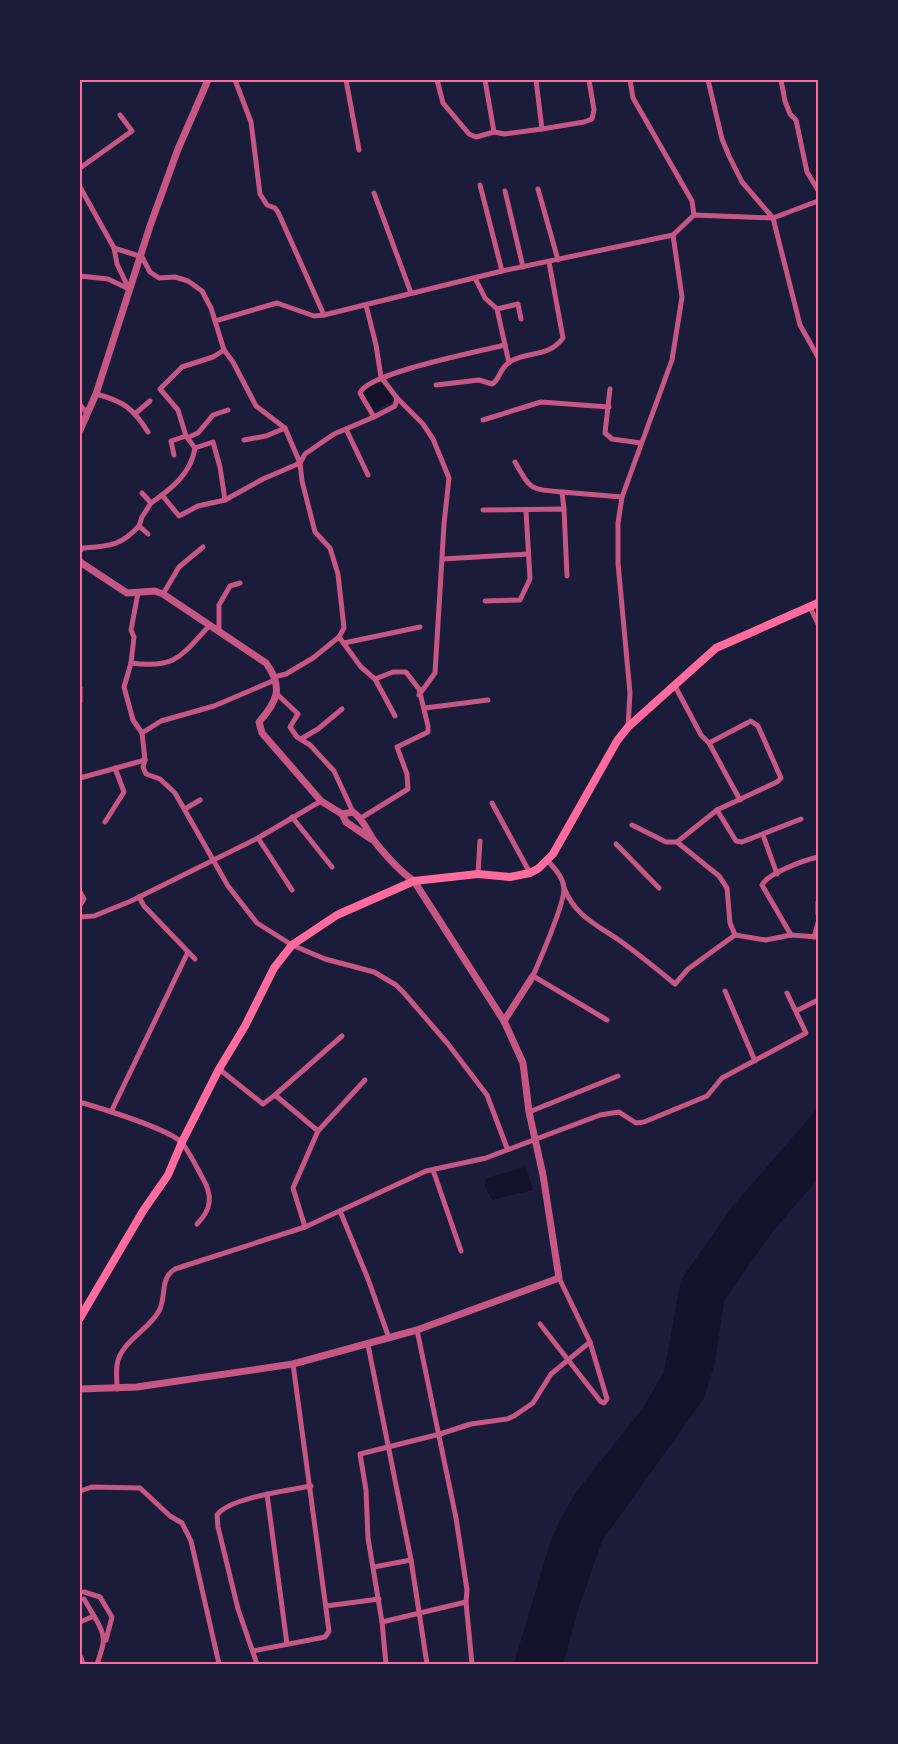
<svg xmlns="http://www.w3.org/2000/svg" width="898" height="1744" viewBox="0 0 898 1744" font-family="'Space Grotesk',sans-serif">
	<style>
		.water { fill: #12122b }
		.lines { fill: none; stroke-linecap: round; stroke-linejoin: round }
		.minor { stroke: #c65784; stroke-width: 5 }
		.tertiary { stroke: #c65784; stroke-width: 7 }
		.secondary { stroke: #ff6b9d; stroke-width: 8 }
		.neatline { fill: none; stroke: #ff6b9d; stroke-width: 2 }
	</style>
	<rect width="100%" height="100%" fill="#1b1b3a"/>
	<g class="water">
		<path d="M379,381l8,6 6,14 -19,10 -11,-17 3,-6z"/>
		<path d="M818,1108v71l-45,52 -49,70 -9,61 -11,36 -102,143 -23,66 -16,57h-49l36,-121 11,-25 16,-27 66,-83 21,-36 17,-92 51,-73z"/>
		<path d="M526,1167l7,23 -41,10 -7,-14 1,-8z"/>
	</g>
	<g class="lines">
		<g class="minor">
			<path d="M235,80l16,42 9,72 7,11 8,3 3,4 46,103 178,-44 171,-36 21,-20 79,3 45,-17"/>
			<path d="M346,80l13,70"/>
			<path d="M437,80l6,23 26,31 7,3 18,-5"/>
			<path d="M485,80l9,52 11,2 37,-5"/>
			<path d="M536,80l6,49 42,-7 8,-3 2,-9 -5,-30"/>
			<path d="M630,80l3,18 59,103 2,14"/>
			<path d="M708,80l14,59 7,17 13,26 31,36 27,107 18,32"/>
			<path d="M781,80l4,21 5,13 6,6 11,52 11,18"/>
			<path d="M80,168l52,-37 -12,-16"/>
			<path d="M480,185l22,86"/>
			<path d="M80,187l34,61 3,16 12,25"/>
			<path d="M538,189l20,71"/>
			<path d="M505,191l18,76"/>
			<path d="M374,193l37,100"/>
			<path d="M114,248l28,9 8,15 9,6 16,-1 13,4 14,10 9,17 13,42"/>
			<path d="M80,276l28,3 21,10"/>
			<path d="M475,278l10,20 12,11 12,54"/>
			<path d="M497,309l21,-5 3,15"/>
			<path d="M215,321l62,-18 37,13 10,-1"/>
			<path d="M436,385l43,-5 13,4c8,-4 7,-16 19,-23 19,-10 38,-4 52,-23l-14,-76"/>
			<path d="M610,389l-5,44 7,6 29,4"/>
			<path d="M96,394c27,7 37,14 52,38"/>
			<path d="M397,398l26,26 10,15 16,39 -5,46 -9,149 -16,22"/>
			<path d="M80,405l6,7"/>
			<path d="M136,413l14,-12"/>
			<path d="M374,417l-14,-24c7,-20 121,-42 145,-48"/>
			<path d="M483,420l58,-18 68,5"/>
			<path d="M346,429l22,46"/>
			<path d="M189,437l9,-4 15,-18 15,-5"/>
			<path d="M244,440l22,-4 19,-8"/>
			<path d="M195,448l18,-6 7,25 5,33"/>
			<path d="M174,455l-3,-14 15,-5"/>
			<path d="M515,462c16,28 14,27 47,30"/>
			<path d="M162,495l17,21 19,-10 27,-6 38,-21 37,-16 5,-9 29,-20 40,-17 21,-11 2,-8 -16,-21 -5,-32 -10,-40"/>
			<path d="M151,503c20,-14 40,-29 44,-55l-9,-12 -8,-26 -18,-21 22,-22 31,-10 11,-7 9,12 23,44 29,22 15,35 2,18 13,51 15,16 8,26 6,54 -5,9 -26,21 -27,16 -12,3"/>
			<path d="M564,509l-2,-17 60,5"/>
			<path d="M483,510l81,-1 3,67"/>
			<path d="M139,526l3,-9 9,-14 -9,-10"/>
			<path d="M80,551l3,-3c26,-2 38,-2 56,-22l9,8"/>
			<path d="M443,559l85,-5"/>
			<path d="M163,594l16,-27 24,-20"/>
			<path d="M485,601l35,-1 10,-21 -4,-68"/>
			<path d="M810,607l8,17"/>
			<path d="M210,625c-29,31 -34,44 -79,38l-7,24 9,33 9,13 3,27 -2,7 3,7 14,5 15,14 53,93 29,37 35,22 33,14 49,13 22,13 8,8 44,51 39,51 20,53"/>
			<path d="M219,630v-25l11,-19 10,-3"/>
			<path d="M339,637l22,30 14,12 18,-7h13l13,17 9,37v6l-31,15 10,27 1,15 -47,29"/>
			<path d="M344,643l76,-16"/>
			<path d="M131,663l3,-26 -3,-7 7,-37"/>
			<path d="M375,679l20,37"/>
			<path d="M675,686l26,49 8,8 31,57"/>
			<path d="M80,688v14"/>
			<path d="M277,694l21,20 -8,13 7,10 13,8 24,26 19,41"/>
			<path d="M425,708l63,-8"/>
			<path d="M628,727l2,-34 -12,-130v-40l4,-26 50,-137 10,-63 -9,-62"/>
			<path d="M142,733l19,-12 53,-15 61,-26"/>
			<path d="M301,739l17,-10 24,-20"/>
			<path d="M80,778l65,-18"/>
			<path d="M492,803l38,70"/>
			<path d="M185,809l15,-9"/>
			<path d="M717,810l19,31 6,1 59,-23"/>
			<path d="M292,817l40,50"/>
			<path d="M105,822l19,-30 -9,-24"/>
			<path d="M632,825l34,17h11l42,34 8,12 3,35 5,12"/>
			<path d="M763,835l14,39"/>
			<path d="M258,838l34,52"/>
			<path d="M677,842l40,-32 60,-28 4,-4 -23,-52 -7,-5 -42,22"/>
			<path d="M616,844l43,44"/>
			<path d="M548,861c7,8 15,16 16,27 1,16 -24,71 -31,88l74,44"/>
			<path d="M478,874l2,-33"/>
			<path d="M564,888c12,30 36,38 59,55 18,13 35,27 52,41l13,-15 47,-34 31,5 25,-5 27,2"/>
			<path d="M80,892l4,7 -4,6"/>
			<path d="M139,897l5,9 51,53"/>
			<path d="M818,902v12"/>
			<path d="M80,917l14,-1 37,-15 127,-63 63,-37"/>
			<path d="M791,935l-29,-50c6,-12 43,-25 56,-28"/>
			<path d="M814,937l4,-14"/>
			<path d="M725,991l30,70"/>
			<path d="M796,1011l22,-11"/>
			<path d="M219,1069l44,35 12,-9 43,36 -25,57 12,39"/>
			<path d="M275,1095l67,-59"/>
			<path d="M83,1103c20,6 88,27 99,40 8,10 14,23 20,34 11,18 10,32 -5,47"/>
			<path d="M111,1112l77,-160"/>
			<path d="M529,1112l89,-36"/>
			<path d="M318,1131l47,-51"/>
			<path d="M433,1170l28,81"/>
			<path d="M340,1211l28,68 21,59"/>
			<path d="M540,1324l61,78 3,1 3,-4 -17,-57 -31,-64"/>
			<path d="M368,1345l43,215 16,104"/>
			<path d="M117,1389c0,-8 -1,-16 0,-24 3,-23 32,-35 42,-54 8,-15 0,-32 16,-42l130,-42 121,-56 60,-13 114,-43 19,-3 17,11 8,-1 63,-26 15,-18 84,-45 -19,-40"/>
			<path d="M80,1491l12,-4 48,1 30,28 12,7 9,18 28,123"/>
			<path d="M267,1494l20,150"/>
			<path d="M374,1567l37,-7"/>
			<path d="M84,1592l16,5 12,20 -6,23"/>
			<path d="M84,1599l10,17"/>
			<path d="M466,1602l6,62"/>
			<path d="M326,1606l53,-7"/>
			<path d="M80,1622l14,-6c13,21 11,26 3,48"/>
			<path d="M382,1622l84,-20 1,-12 -11,-72 -39,-188"/>
			<path d="M253,1651l72,-14 4,-6 -36,-267"/>
			<path d="M257,1664l-19,-55 -20,-82 -1,-12c12,-17 73,-25 94,-29"/>
			<path d="M386,1664l-4,-42 -14,-84 -2,-48 -6,-36 80,-20 31,-10 36,-5 7,-3 19,-13 18,-29 39,-32"/>
		</g>
		<g class="tertiary">
			<path d="M80,430l16,-36 54,-168 28,-77 30,-69"/>
			<path d="M80,562l47,31 28,-2 8,3 103,69c18,24 11,39 -7,59l3,11 59,68 21,13 11,-2c11,8 14,19 22,30 12,15 24,29 39,39l90,140"/>
			<path d="M342,814l4,8 25,17"/>
			<path d="M80,1389l57,-2 156,-23 124,-34 142,-52 -16,-103 -14,-63 -6,-49 -19,-42 29,-45"/>
			<path d="M80,1658l2,6"/>
		</g>
		<path class="secondary" d="M80,1318l63,-107 25,-36 14,-33 37,-73 26,-43 29,-58 18,-23 45,-30 77,-34 64,-7 32,3 20,-4 9,-5 14,-14 64,-113 11,-14 88,-79 102,-45"/>
	</g>
	<rect width="898" height="1744" fill="none" stroke="#1b1b3a" stroke-width="162"/>
	<rect x="81" y="81" width="736" height="1582" class="neatline"/>
</svg>
